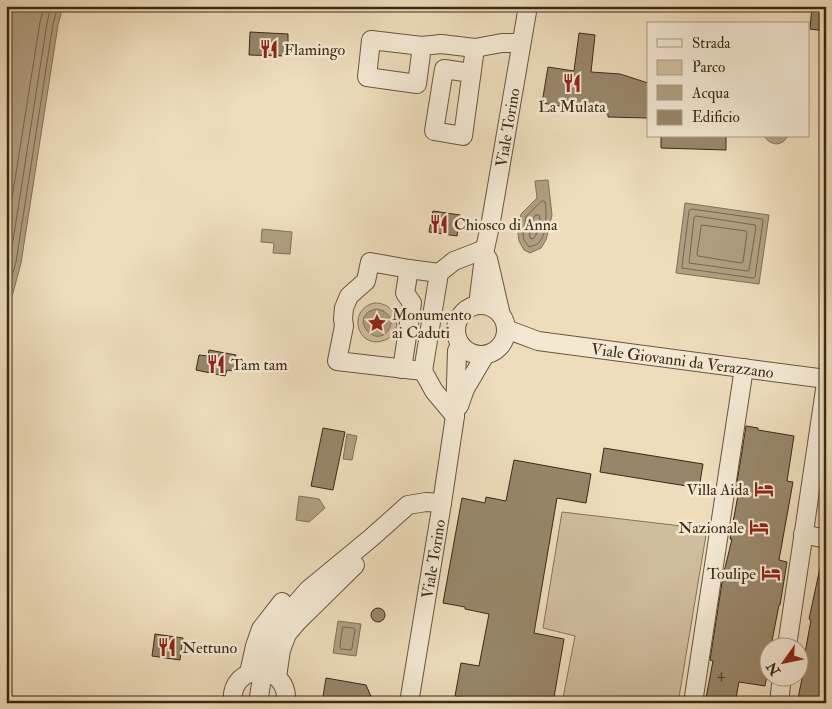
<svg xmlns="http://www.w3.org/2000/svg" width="832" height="709" viewBox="0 0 832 709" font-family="'IM FELL Double Pica',serif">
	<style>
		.green { fill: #d0bd9e; stroke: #867258; fill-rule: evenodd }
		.water { fill: #b19f82; stroke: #826f55; fill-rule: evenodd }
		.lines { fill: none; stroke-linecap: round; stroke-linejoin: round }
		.shore { stroke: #76644a; stroke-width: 1 }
		.building { fill: #98866a; stroke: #3b2812 }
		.minor-casing { stroke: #68553c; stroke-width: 20 }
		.minor { stroke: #f4e8d3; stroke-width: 18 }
		.labels { text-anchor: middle; stroke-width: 5; stroke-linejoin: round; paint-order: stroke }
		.number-label { font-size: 14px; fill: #524028 }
		.poi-label { font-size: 16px; fill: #3b2812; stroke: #f4e8d3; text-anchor: start }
		.street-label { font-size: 16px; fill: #3b2812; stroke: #f4e8d3 }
	</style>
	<rect width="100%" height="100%" fill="#eedcbb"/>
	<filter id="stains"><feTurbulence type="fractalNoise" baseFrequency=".004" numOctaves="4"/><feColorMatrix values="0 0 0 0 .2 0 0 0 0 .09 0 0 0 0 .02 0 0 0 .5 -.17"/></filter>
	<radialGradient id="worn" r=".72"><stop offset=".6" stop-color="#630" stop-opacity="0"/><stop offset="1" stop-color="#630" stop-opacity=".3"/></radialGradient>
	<g class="green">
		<path d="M374,303c26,-1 31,33 8,38 -25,7 -35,-31 -8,-38zM383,310l2,24 -21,-12z"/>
		<path d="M562,512l145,17 -29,174h-116l13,-67 -32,-8z"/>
	</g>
	<g class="water">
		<path d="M6,6h57l-5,19 -37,238 -15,56z"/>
		<path d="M764,136h24c-7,11 -17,10 -24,0z"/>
		<path d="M548,180l4,35 -6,25 -5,8 -11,5 -6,-3 -5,-9 -1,-7 3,-20 16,-16 -2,-17z"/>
		<path d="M685,203l84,12 -10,69 -83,-11z"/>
		<path d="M262,229l30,3 -2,22 -17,-1 1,-10 -13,-1z"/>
		<path d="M377,309c10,2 18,10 12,20 -14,23 -43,-15 -12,-20zM376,317l5,1 2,4 -2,4 -4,2c-4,-1 -6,-4 -4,-9z"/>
		<path d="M347,434l10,2 -5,24 -9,-1z"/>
		<path d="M299,496l20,3 6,9 -16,14 -13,-2z"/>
		<path d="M338,621l23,3 -5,32 -23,-3z"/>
	</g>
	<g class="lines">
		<g class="shore">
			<path d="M542,201h2l1,1c2,10 2,36 -8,42 -2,2 -6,2 -8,3l-5,-7 -1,-5 3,-18z"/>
			<path d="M692,209l70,10 1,2 -8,56 -2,1 -71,-10v-2l7,-55z"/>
			<path d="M536,215h3l1,3 -4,17 -2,3 -2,1 -2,-1c-1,-8 0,-17 6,-23z"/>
			<path d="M696,216l59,9 1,2 -7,43 -2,1 -58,-8 5,-45z"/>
			<path d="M702,225l44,6 1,2 -4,29 -2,1 -43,-7 -1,-2 4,-27z"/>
			<path d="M6,236l34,-214 4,-16"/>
			<path d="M6,274l4,-14 37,-237 4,-17"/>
			<path d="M6,299l10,-37 37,-238 5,-18"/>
			<path d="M343,627l10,1 2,2 -3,18 -1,2 -10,-1 -1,-2z"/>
		</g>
	</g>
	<g class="building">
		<path d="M812,6h14v25l-16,-2z"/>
		<path d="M250,32l38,2v22l-39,-1z"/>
		<path d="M579,33l16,2 -4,37 29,2 28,9v35l-40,-1v-3l-66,-11 6,-36 26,4z"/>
		<path d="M661,136h65v14l-65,-2z"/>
		<path d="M433,211l27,4 -3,21 -28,-4z"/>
		<path d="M209,350l27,5 -3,16 -6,-1 -2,6 -29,-6 3,-15 9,1z"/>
		<path d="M746,426l12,2v2l36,6 -7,45 6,1 -14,78 8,2 -7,43h-1l-8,41h-1v14l-5,26 -26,-4 -4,21h-30l8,-42 -3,-1 13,-84 9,-37h-2l8,-44h-3z"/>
		<path d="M323,428l22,4 -12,58 -22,-4z"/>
		<path d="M604,448l99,16 -4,24 -99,-16z"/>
		<path d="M514,460l77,14 -5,29 -29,-5 -23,135 30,6 -11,64h-56l-42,-7 6,-33 18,3 10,-52 -24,-5v-2l-22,-4 19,-105 23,5 1,-6 20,4z"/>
		<path d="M820,568l6,1v119l-3,15h-26l8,-39h-2l8,-44 -2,-1z"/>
		<circle cx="378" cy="615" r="7"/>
		<path d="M155,634l28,4 -3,22 -28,-4z"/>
		<path d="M326,678l40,7 8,18h-52z"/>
	</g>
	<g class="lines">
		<g class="minor-casing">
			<g id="minor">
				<path d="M422,46l-5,38 -50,-7 4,-37 51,6 19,-2 34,4 27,-5h19"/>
				<path d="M471,73l-27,-4 -10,62 29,5 12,-88"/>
				<path d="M488,259l13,56"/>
				<circle cx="481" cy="330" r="25"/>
				<path id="s1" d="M478,305l7,-56 6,-28 37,-215"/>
				<path id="s2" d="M506,329l32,12 288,38"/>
				<path d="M402,369l10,-66 -7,-10 4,-24"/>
				<path d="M423,371l-86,-10 7,-35 -1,-7 1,-11 5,-12 17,-15 4,-19 39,7 30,4"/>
				<path d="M459,406l6,-17 20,-34"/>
				<path d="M455,416l-21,-25 -11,-20 16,-98 15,-12 31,-12"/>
				<path d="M803,534l23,5"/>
				<path d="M787,646l39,-263"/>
				<path d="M266,656l6,-19 14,-22 22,-25 63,-52 37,-33 18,-3 16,1"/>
				<path d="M249,673l6,-27 6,-17 21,-27"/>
				<path d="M277,677l4,-27 6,-16 11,-13 57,-56"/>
				<path d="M233,703c-5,-41 57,-43 53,0"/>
				<path d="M258,703l3,-19"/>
				<path id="s3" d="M409,703l33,-200 13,-87 2,-65 3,-7"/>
				<path d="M693,703l51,-335"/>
				<path d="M779,703l3,-27"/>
			</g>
		</g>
		<use href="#minor" class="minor"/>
	</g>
	<defs>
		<g id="restaurant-bare" transform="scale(1.5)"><path d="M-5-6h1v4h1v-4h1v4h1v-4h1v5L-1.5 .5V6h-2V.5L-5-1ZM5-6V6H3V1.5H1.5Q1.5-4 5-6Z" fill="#8f2418" stroke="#f4e8d3" stroke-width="2.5" paint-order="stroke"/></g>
		<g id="sight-bare" transform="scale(1.5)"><path d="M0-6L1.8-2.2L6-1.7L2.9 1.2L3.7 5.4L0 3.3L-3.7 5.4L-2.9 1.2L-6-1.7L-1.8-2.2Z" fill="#8f2418" stroke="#f4e8d3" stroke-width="2.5" paint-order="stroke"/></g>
		<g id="hotel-bare" transform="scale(1.5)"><path d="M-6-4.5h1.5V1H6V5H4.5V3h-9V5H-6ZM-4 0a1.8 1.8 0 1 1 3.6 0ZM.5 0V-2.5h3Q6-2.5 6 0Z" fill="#8f2418" stroke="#f4e8d3" stroke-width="2.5" paint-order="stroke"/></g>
	</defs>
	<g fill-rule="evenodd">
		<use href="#restaurant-bare" x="269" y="49"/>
		<use href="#restaurant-bare" x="572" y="83"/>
		<use href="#restaurant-bare" x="439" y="224"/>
		<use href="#sight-bare" x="377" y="323"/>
		<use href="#restaurant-bare" x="216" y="364"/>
		<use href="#hotel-bare" x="764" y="489"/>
		<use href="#hotel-bare" x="759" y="527"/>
		<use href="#hotel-bare" x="771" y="573"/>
		<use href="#restaurant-bare" x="167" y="647"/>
	</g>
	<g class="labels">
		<g class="number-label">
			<text x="721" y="678">4</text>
		</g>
		<g class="poi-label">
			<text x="284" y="55">Flamingo</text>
			<text x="572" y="112" text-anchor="middle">La Mulata</text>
			<text x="454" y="230">Chiosco di Anna</text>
			<text x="392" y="320">Monumento<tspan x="392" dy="18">ai Caduti</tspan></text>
			<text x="231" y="370">Tam tam</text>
			<text x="749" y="495" text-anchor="end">Villa Aida</text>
			<text x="744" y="533" text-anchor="end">Nazionale</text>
			<text x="756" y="579" text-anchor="end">Toulipe</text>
			<text x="182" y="653">Nettuno</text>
		</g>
		<g class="street-label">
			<text dy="6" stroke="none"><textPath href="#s1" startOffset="180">Viale Torino</textPath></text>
			<text dy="6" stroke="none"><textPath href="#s2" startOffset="180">Viale Giovanni da Verazzano</textPath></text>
			<text dy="6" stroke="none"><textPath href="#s3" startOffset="146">Viale Torino</textPath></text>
		</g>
	</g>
	<rect width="832" height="709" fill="none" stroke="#eedcbb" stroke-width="25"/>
	<rect x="8" y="8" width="817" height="694" fill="none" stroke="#3b2812" stroke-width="2.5"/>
	<rect x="12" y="12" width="807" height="684" fill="none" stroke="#3b2812"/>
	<rect x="647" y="22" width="162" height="115" fill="#f4e8d3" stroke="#aa9b86"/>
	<rect x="657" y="39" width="25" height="8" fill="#f4e8d3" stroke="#aa9b86"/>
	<text x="692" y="48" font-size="15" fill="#3b2812">Strada</text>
	<rect x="657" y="60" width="25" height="15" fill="#d0bd9e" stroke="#aa9b86"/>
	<text x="692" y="72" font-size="15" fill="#3b2812">Parco</text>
	<rect x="657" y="85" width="25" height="15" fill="#b19f82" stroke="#aa9b86"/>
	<text x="692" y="98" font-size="15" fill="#3b2812">Acqua</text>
	<rect x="657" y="110" width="25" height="15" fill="#98866a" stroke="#aa9b86"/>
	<text x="692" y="122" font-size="15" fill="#3b2812">Edificio</text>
	<g transform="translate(784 662) rotate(237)"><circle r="24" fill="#f4e8d3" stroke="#aa9b86"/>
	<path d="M0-4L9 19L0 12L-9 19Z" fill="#8f2418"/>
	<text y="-8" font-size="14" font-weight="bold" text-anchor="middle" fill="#3b2812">N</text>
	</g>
	<rect width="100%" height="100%" filter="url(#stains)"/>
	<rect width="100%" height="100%" fill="url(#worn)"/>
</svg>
